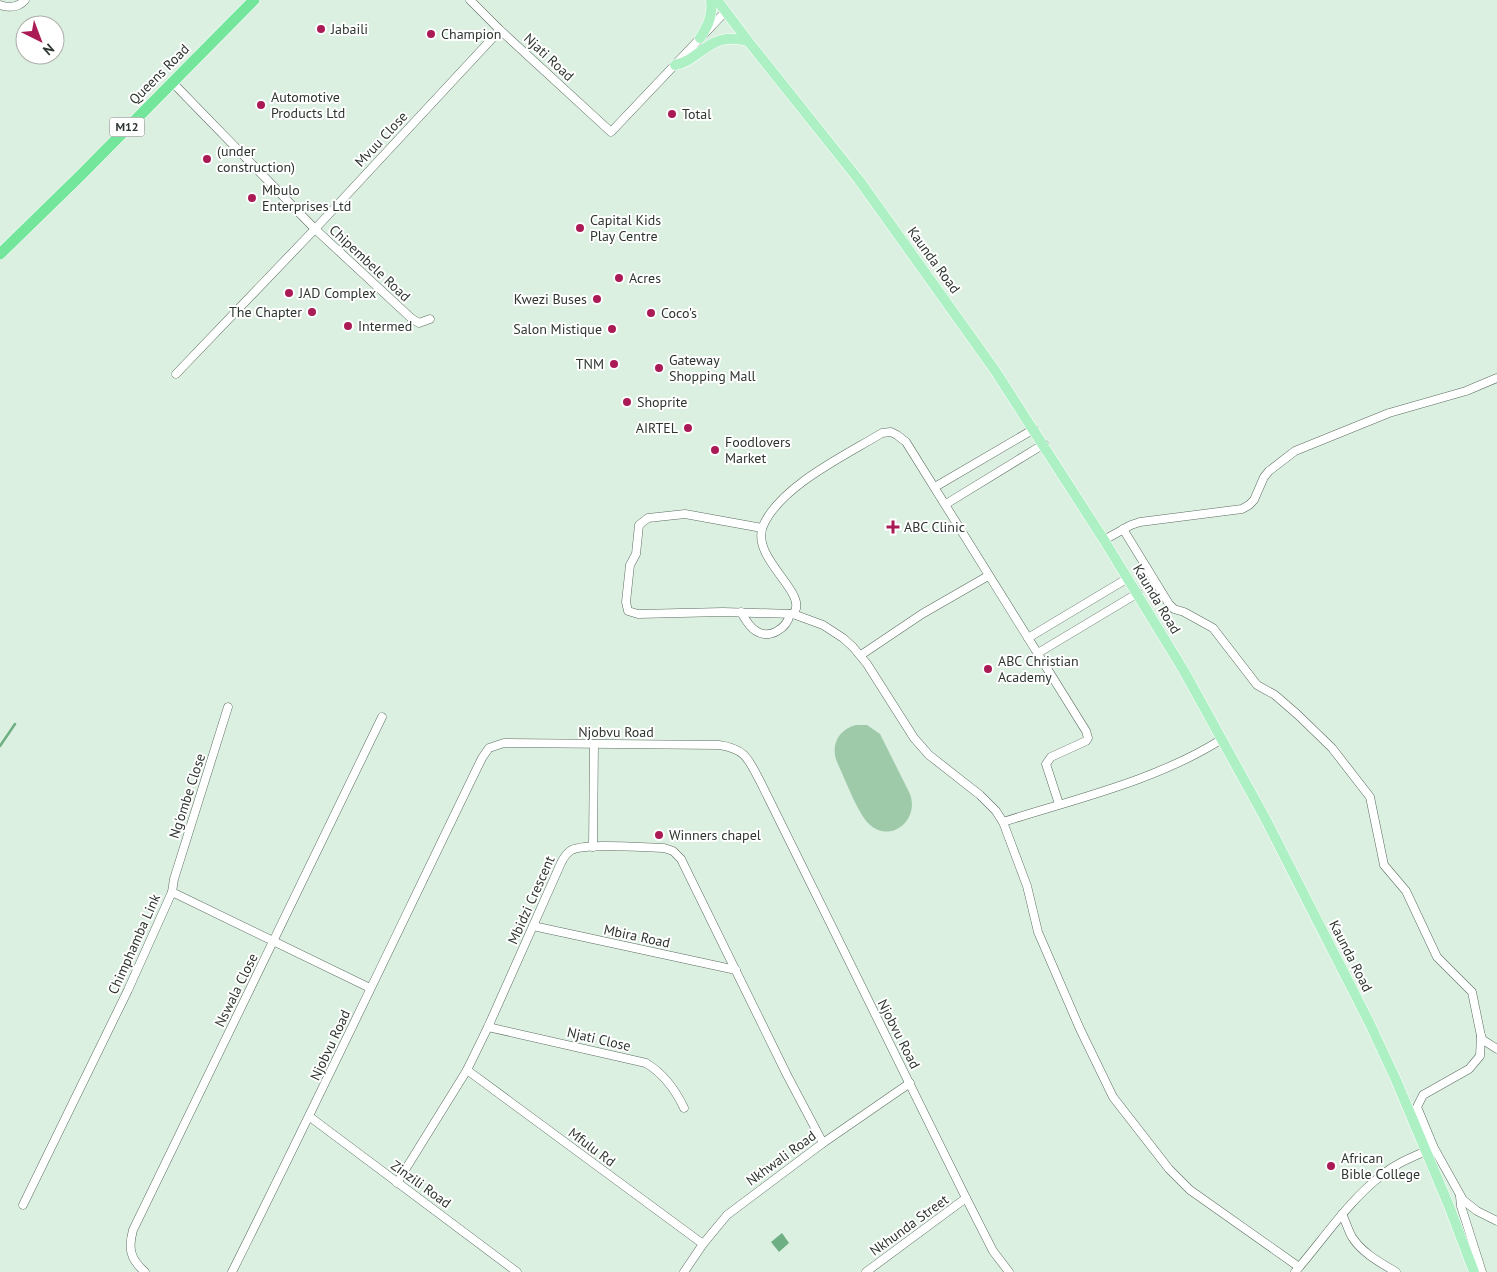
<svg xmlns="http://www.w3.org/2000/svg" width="1497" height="1272" viewBox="0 0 1497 1272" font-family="'PT Sans',sans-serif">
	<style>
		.green { fill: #9ecaaa }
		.water { fill: #6eaf83 }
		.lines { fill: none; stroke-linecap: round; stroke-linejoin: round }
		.stream { stroke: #6eaf83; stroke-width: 2.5 }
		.minor-casing { stroke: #5b6d60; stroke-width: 9 }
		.major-casing { stroke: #fff; stroke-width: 11 }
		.highway-casing { stroke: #fff; stroke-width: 12 }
		.minor { stroke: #fff; stroke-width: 8 }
		.major { stroke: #acf0c4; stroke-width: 10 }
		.highway { stroke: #74e69c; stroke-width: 11 }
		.poi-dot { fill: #aa1a55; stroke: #fff; stroke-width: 2 }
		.labels { text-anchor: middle; stroke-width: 4; stroke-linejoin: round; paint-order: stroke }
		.shield { fill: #fff; stroke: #6d726e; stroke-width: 1 }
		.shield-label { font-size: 12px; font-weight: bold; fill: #2e3630 }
		.poi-label { font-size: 14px; fill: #2e3630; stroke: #fff; text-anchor: start }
		.street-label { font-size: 14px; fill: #2e3630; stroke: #fff }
	</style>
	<rect width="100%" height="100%" fill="#dcf0e1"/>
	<path class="green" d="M856,725h11l13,9 30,60c10,27 -21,51 -42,29 -10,-10 -24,-46 -31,-61 -7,-17 2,-33 19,-37z"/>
	<path class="water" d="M782,1233l7,10 -10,9 -8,-10z"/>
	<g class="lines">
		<path class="stream" d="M0,746l15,-22"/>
		<g class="minor-casing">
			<g id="minor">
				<path d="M470,0l30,30 111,102 115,-121"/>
				<path d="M0,5c9,3 18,3 25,-5"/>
				<path d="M172,82l143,147 96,89 8,5 11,-4"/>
				<path d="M176,374l139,-145 185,-199"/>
				<path d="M935,487l99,-58"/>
				<path d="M946,504l98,-60"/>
				<path d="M762,528l-77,-14 -37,4 -9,7 -3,29 -6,11 -4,37 2,9 10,3 85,-2 70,2 30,11 20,13 10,9 14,17 47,74 15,17 51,40 16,16 7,11 24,64 11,46 42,97 33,68 56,72 21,21 109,77"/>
				<path d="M1123,529l46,75 5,5 10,3 29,16 44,57 18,10 23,20 34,33 38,49 14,68 22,26 31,66 35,35 9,44 2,4 14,9"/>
				<path d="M1104,540l27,-15 9,-3 102,-13 7,-4 5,-5 10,-23 5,-6 26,-20 94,-38 77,-22 31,-13"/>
				<path d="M741,612c4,7 8,15 15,19 14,9 31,-3 34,-17"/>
				<path d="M793,614c18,-20 -43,-55 -30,-88 17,-40 83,-71 119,-93l9,-1 6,3 9,7 180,289 2,7 -2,3 -35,16 -5,7 13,40"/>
				<path d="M1028,638l100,-60"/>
				<path d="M1038,653l100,-60"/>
				<path d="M861,655l61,-41 66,-38"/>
				<path d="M1003,822c72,-23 155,-42 219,-83"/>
				<path d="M593,847l1,-103"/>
				<path d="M172,892l2,-13 54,-172"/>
				<path d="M533,926l203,44"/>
				<path d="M488,1027l158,36c18,11 29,26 38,45"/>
				<path d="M1481,1036l-1,20 -11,13 -46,26 -6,12 17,41 29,52 14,11 20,10"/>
				<path d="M467,1070l236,174"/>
				<path d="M310,1117l207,155"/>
				<path d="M397,1183l70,-113 21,-43 73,-164c2,-4 5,-9 9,-12 12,-9 77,-3 94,-3l9,3 8,8 106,216 36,68"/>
				<path d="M1460,1196l1,10 21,66"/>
				<path d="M23,1205l105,-215 44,-98 198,96"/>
				<path d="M1342,1214c4,8 6,16 10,23 10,16 29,26 44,35"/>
				<path d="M145,1272c-15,-13 -17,-24 -12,-42l249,-513"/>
				<path d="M232,1272c85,-170 167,-343 250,-514l7,-10 15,-5 215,2c27,4 29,14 41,36l206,417 27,53 16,21"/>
				<path d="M684,1272l19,-28 24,-29 96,-72 87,-60"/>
				<path d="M866,1272l100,-74"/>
				<path d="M1295,1272c28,-32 53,-71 87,-97 13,-11 28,-17 44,-24"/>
			</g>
		</g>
		<g class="major-casing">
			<g id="major">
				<path d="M717,0l31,41 111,139 135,189 110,171 80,131 81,147 104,204 27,58 53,126 25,66"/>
				<path d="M700,38c8,-12 13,-23 11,-38"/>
				<path d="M675,65c17,-3 26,-17 41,-23 11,-5 22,-3 32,-1"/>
			</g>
		</g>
		<g class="highway-casing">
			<path id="highway" d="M0,254l81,-79 173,-175"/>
		</g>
		<use href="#minor" class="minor"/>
		<use href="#major" class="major"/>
		<use href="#highway" class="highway"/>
	</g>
	<g class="poi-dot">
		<circle cx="321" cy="29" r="5"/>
		<circle cx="431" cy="34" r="5"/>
		<circle cx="261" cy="105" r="5"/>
		<circle cx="672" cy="114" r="5"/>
		<circle cx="207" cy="159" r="5"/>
		<circle cx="252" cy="198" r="5"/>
		<circle cx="580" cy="228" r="5"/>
		<circle cx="619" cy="278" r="5"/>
		<circle cx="289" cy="293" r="5"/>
		<circle cx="597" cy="299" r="5"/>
		<circle cx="312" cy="312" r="5"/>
		<circle cx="651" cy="313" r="5"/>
		<circle cx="348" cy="326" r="5"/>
		<circle cx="612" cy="329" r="5"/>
		<circle cx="614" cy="364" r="5"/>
		<circle cx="659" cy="368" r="5"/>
		<circle cx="627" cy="402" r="5"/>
		<circle cx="688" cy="428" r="5"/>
		<circle cx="715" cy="450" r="5"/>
		<path d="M890.5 519.5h5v5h5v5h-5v5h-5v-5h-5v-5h5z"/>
		<circle cx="988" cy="669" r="5"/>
		<circle cx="659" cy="835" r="5"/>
		<circle cx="1331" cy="1166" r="5"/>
	</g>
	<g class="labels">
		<rect class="shield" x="109.5" y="117.5" width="35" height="19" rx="4"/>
		<g class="shield-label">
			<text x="127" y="131">M12</text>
		</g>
		<g class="poi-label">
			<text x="331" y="34">Jabaili</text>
			<text x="441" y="39">Champion</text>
			<text x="271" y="102">Automotive<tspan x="271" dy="16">Products Ltd</tspan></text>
			<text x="682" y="119">Total</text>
			<text x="217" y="156">(under<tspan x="217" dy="16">construction)</tspan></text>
			<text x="262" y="195">Mbulo<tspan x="262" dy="16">Enterprises Ltd</tspan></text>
			<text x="590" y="225">Capital Kids<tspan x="590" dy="16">Play Centre</tspan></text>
			<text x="629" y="283">Acres</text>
			<text x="299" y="298">JAD Complex</text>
			<text x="587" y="304" text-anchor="end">Kwezi Buses</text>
			<text x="302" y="317" text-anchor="end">The Chapter</text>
			<text x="661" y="318">Coco's</text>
			<text x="358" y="331">Intermed</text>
			<text x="602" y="334" text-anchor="end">Salon Mistique</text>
			<text x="669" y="365">Gateway<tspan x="669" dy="16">Shopping Mall</tspan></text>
			<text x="604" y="369" text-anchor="end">TNM</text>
			<text x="637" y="407">Shoprite</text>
			<text x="678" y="433" text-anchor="end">AIRTEL</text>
			<text x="725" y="447">Foodlovers<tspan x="725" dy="16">Market</tspan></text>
			<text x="904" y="532">ABC Clinic</text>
			<text x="998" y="666">ABC Christian<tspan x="998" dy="16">Academy</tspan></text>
			<text x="669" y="840">Winners chapel</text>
			<text x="1341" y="1163">African<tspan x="1341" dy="16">Bible College</tspan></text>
		</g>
		<g class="street-label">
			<text transform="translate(549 57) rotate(43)" y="5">Njati Road</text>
			<text transform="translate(159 74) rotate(-45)" y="5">Queens Road</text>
			<text transform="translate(381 139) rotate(-47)" y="5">Mvuu Close</text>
			<text transform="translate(934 260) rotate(54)" y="5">Kaunda Road</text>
			<text transform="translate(370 263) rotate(43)" y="5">Chipembele Road</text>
			<text transform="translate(1157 599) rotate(59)" y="5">Kaunda Road</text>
			<text x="616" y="737">Njobvu Road</text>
			<text transform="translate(187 796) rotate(-72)" y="5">Ng'ombe Close</text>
			<text transform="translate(531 900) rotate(-66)" y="5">Mbidzi Crescent</text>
			<text transform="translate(637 936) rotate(12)" y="5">Mbira Road</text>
			<text transform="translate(134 944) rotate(-66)" y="5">Chimphamba Link</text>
			<text transform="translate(1351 956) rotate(63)" y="5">Kaunda Road</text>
			<text transform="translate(236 990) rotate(-64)" y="5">Nswala Close</text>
			<text transform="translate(899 1034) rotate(63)" y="5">Njobvu Road</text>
			<text transform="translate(599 1039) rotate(13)" y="5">Njati Close</text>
			<text transform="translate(330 1045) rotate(-65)" y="5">Njobvu Road</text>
			<text transform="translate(592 1147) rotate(37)" y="5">Mfulu Rd</text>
			<text transform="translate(781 1158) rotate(-36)" y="5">Nkhwali Road</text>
			<text transform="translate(421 1184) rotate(36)" y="5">Zinzili Road</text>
			<text transform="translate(909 1225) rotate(-36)" y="5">Nkhunda Street</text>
		</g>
	</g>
	<g transform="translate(40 40) rotate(138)"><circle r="24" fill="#ffffff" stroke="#abafac"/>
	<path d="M0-4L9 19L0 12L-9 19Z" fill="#aa1a55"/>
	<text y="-8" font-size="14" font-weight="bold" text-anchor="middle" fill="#2e3630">N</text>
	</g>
</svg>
